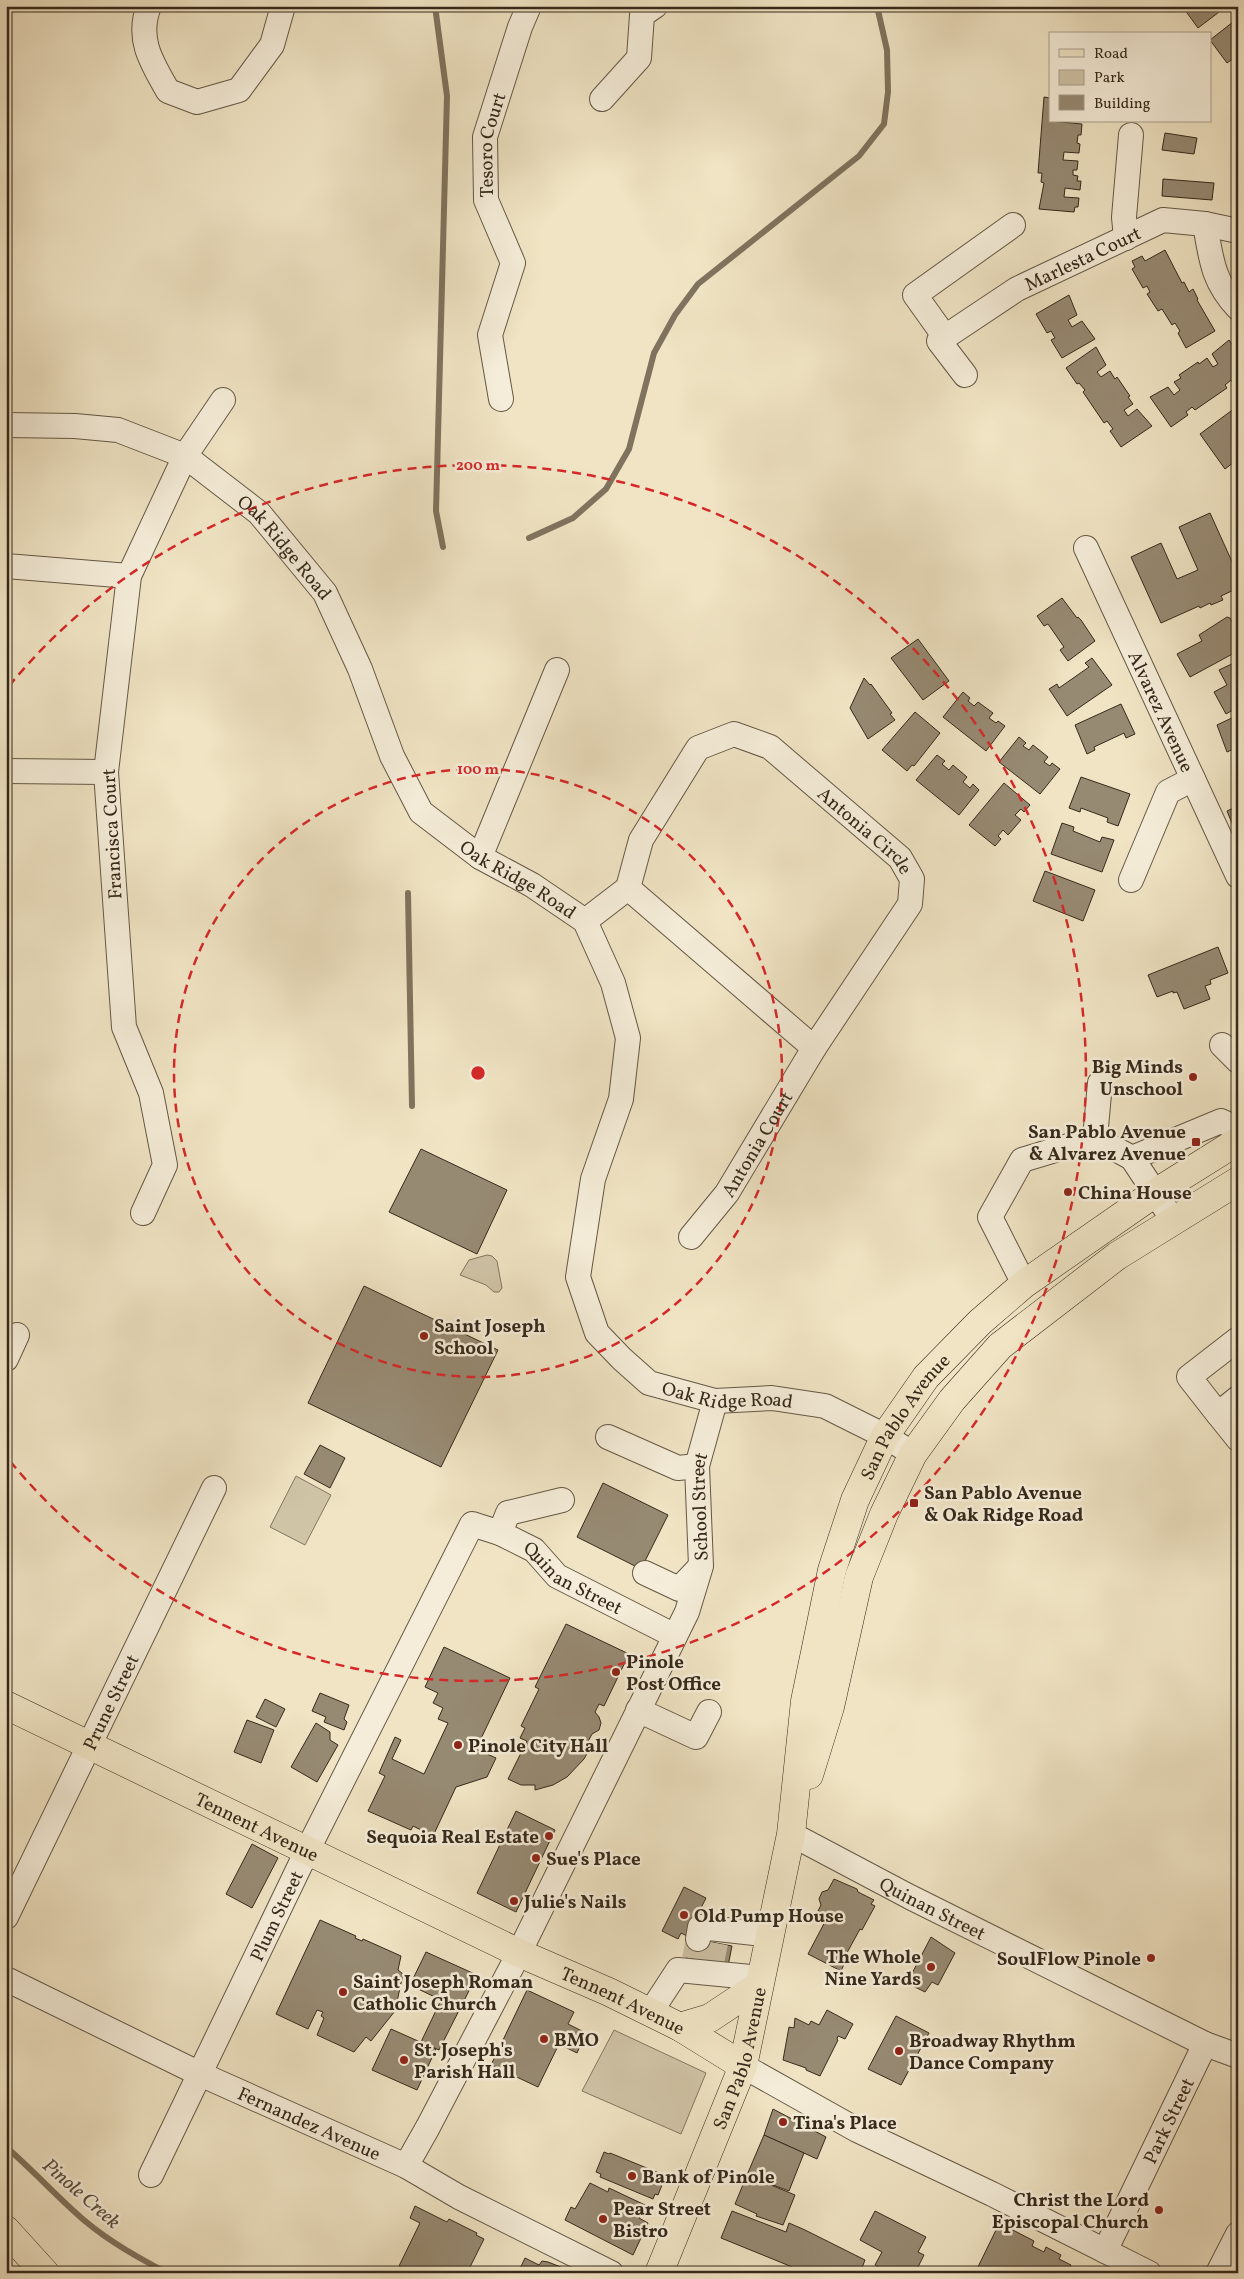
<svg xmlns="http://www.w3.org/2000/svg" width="1244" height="2279" viewBox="0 0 1244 2279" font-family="Vollkorn,serif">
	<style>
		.green { fill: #d0c4a7; stroke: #837661 }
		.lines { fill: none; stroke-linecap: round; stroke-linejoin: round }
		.stream { stroke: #80735e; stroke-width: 6 }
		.building { fill: #978a73; stroke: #36291b }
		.minor-tunnel { stroke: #cbbfa2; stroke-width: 24; stroke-dasharray: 24 12; stroke-linecap: butt }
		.minor-casing { stroke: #645845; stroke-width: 26 }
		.major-casing { stroke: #36291b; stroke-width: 29 }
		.minor { stroke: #f5edd9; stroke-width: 24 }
		.major { stroke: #f0e4c4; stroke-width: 28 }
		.ring { fill: none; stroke: #d62828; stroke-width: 2.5; stroke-dasharray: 9 6 }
		.poi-dot { fill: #8f2418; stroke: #f5edd9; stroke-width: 2 }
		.labels { text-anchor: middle; stroke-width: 5; stroke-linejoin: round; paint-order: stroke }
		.street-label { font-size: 19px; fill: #36291b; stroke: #f5edd9 }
		.poi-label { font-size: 19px; font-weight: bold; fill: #36291b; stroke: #f5edd9; text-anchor: start }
		.water-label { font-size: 20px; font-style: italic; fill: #5b4e3d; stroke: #f5edd9 }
		.centre { fill: #d62828; stroke: #f5edd9; stroke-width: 2.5 }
		.ring-label { font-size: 15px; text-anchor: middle; font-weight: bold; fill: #d62828; stroke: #f5edd9; stroke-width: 5; stroke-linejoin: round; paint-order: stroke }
	</style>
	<rect width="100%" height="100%" fill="#f0e4c4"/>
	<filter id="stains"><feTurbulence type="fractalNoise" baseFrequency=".004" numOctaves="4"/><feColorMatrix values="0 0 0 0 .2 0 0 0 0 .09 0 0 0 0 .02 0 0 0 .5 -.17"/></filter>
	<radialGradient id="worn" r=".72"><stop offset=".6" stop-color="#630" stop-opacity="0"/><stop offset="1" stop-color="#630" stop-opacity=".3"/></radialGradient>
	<g class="green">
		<path d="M487,1255l5,1 5,5 5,27 -3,4h-5l-8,-7 -26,-10 9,-15z"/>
		<path d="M296,1476l35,19 -26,50 -35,-18z"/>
		<path d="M614,2030l92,43 -25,61 -99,-43z"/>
	</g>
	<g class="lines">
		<g class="stream">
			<path d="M435,6l12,90 -11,415 7,36"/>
			<path d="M529,538l44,-20 33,-29 23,-40 25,-96 21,-38 23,-31 161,-128 25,-32 4,-32 -1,-42 -10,-44"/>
			<path d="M408,893l4,213"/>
			<path d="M6,2147c28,24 52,51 79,74 25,21 54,37 82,52"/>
		</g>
	</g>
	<g class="building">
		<path d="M1182,6h45l-29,22z"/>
		<path d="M1238,18v37l-11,8 -17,-23z"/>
		<path d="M1044,97l6,1v23l32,3 -1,11h-3l-1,8 3,1 -1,9 -15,-1 -1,8 15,1 -1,9h-4v5l5,1 -1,5h4l-1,9 -15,-2 -1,9 15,1 -1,9h-3l-1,5 -35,-3 5,-26 -3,-1 1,-9h-4z"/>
		<path d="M1165,133l32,5 -3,16 -32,-4z"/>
		<path d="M1163,179l51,4 -2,17 -50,-4z"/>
		<path d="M1165,250l17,33 2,-1 5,10 4,-3 5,10 -1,1 18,31 -29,17 -8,-15 2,-2 -5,-8 -3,2 -10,-16 -4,2 -11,-17 3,-2 -3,-6 -4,2 -11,-19 3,-2 -3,-6 10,-5 3,5z"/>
		<path d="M1069,295l8,20 -9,5 4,7 10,-6 13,18 -33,19 -11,-18 4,-2 -4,-7 -4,2 -11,-19z"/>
		<path d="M1229,340l9,12v28l-5,3 -2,-3 -6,5 2,3 -32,22 -3,-3 -6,5 2,3 -17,12 -21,-30 18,-10 6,8 6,-5 -6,-8 7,-4 -2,-3 19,-13 1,2 8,-6 6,9 5,-3 -6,-10z"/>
		<path d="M1096,347l10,18 -9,7 4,5 9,-6 5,8 2,-2 13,19 -2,1 5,7 -9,6 4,6 9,-7 15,17 -31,21 -11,-16 3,-2 -6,-8 -3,2 -21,-31 2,-2 -6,-7 -2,1 -11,-16z"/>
		<path d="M1235,408l3,4v47l-13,10 -25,-35z"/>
		<path d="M1210,513l28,62v13l-17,8 2,4 -12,5 -1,-2 -10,5 -1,-2 -38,17 -30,-66 30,-14 16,36 21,-9 -19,-43z"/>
		<path d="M1062,598l15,20 1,-1 3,3 14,21 -27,20 -8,-11 4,-3 -16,-23 -4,2 -7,-10z"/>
		<path d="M1227,617l3,1 8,15v18l-48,26 -13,-23 25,-13 -3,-6z"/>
		<path d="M918,639l31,42 -26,19 -32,-42z"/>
		<path d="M1092,658l20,27 -45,31 -18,-27 8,-5 2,4 30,-21 -4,-4z"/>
		<path d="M1238,661v46l-12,7 -12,-22 13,-7 -8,-15z"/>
		<path d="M864,678l6,7 1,-1 21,29 -2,1 5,6 -27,19 -18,-31z"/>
		<path d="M963,692l7,6 -2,3 6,5 4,-4 15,11 -4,5 7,5 2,-2 7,5 -19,25 -43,-34z"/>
		<path d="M1121,704l14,30 -9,4 -2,-5 -30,14 1,3 -8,4 -12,-29z"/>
		<path d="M915,712l25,21 -26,33 -2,-1 -5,6 -25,-21z"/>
		<path d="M1238,715v32l-11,5 -10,-27z"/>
		<path d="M1019,737l7,6 -3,3 6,4 4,-5 15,12 -4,5 6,4 2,-3 8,6 -20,25 -41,-32z"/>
		<path d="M937,755l8,6 -3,3 7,6 4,-5 14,12 -4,5 7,6 3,-4 6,6 -20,25 -43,-35z"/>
		<path d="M1081,777l49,17 -12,32 -11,-4 1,-4 -27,-10 -1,4 -11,-4z"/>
		<path d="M1004,783l26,22 -6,7 -3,-3 -6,6 6,5 -13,15 -5,-5 -5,6 3,3 -6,7 -26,-21z"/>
		<path d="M1238,806v32l-11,-27z"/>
		<path d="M1062,823l12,4 -1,4 27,11 2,-5 12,3 -12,32 -51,-18z"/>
		<path d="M1045,871l50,19 -12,31 -50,-20z"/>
		<path d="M1218,947l10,26 -18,7 1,4 -6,2 5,13 -26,10 -7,-17 -4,1v-2l-16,6 -9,-22z"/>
		<path d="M421,1149l86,41 -30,64 -88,-42z"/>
		<path d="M364,1286l134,64 -57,117 -133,-64z"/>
		<path d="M320,1445l25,13 -15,30 -26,-14z"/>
		<path d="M603,1483l65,32 -27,54 -64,-32z"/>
		<path d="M566,1624l63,30 -25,52 -5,-2 -4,8 4,5 2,6 -2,7 -7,4 -6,11 4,3 -6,11 -17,18 -14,8 -18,5v-5h-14l-13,-6 19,-38 -7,-3 5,-10 -4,-2 18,-37 -4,-2z"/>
		<path d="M444,1647l66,31 -34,71 20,9 -9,19 -31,10 -23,49 -20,-10 -2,4 -43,-19 17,-35 -6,-3 16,-36 6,3 -9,19 32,15 24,-51 -10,-4 5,-11 -10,-5 5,-10 -13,-6z"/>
		<path d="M320,1693l29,12 -5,14 3,3 -3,8 -20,-8 2,-5 -14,-6z"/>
		<path d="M265,1699l20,10 -9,18 -20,-10z"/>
		<path d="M247,1720l27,10 -13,33 -27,-11z"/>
		<path d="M316,1723l14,9v8l8,5 -21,37 -26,-15z"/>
		<path d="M516,1811l39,19 -39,82 -39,-19z"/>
		<path d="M252,1844l26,14 -26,50 -26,-14z"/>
		<path d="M834,1879l23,10 1,3 16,8 -3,4 4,2 -13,24 -2,-1 -17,31 2,2 -4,9 -33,-17 20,-38 -10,-5 3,-6 -2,-6 3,-7 6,-2z"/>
		<path d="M684,1887l22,11 -19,38 -6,-3 -3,6 -16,-8z"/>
		<path d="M320,1920l36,16 -1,2 7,3 1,-2 38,17 -3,14 5,4 -8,37 -24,30 -5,-4 -12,15 -37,-17 7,-17 -3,-2 2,-4 -6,-2 -9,19 -32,-15z"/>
		<path d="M931,1937l24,16 -17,32 -6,-3 -7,10 -18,-9z"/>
		<path d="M690,1938l42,8 -4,20 -42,-8z"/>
		<path d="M426,1952l51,23 -38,75 -18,-8 20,-42 -31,-15z"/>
		<path d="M527,1990l47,22 -6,12 18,9 -9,20 -18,-9 -21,43 -47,-22z"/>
		<path d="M827,2010l26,14 -8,15 -7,-3 -1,3 1,1 -18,36 -14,-6v-2l-23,-8 6,-33 5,1 1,-10 14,7 2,-4 8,4z"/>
		<path d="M896,2016l33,17 -28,52 -33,-16z"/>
		<path d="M391,2029l45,20 -19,41 -45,-20z"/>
		<path d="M773,2109l53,28 -9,22 -53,-24z"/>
		<path d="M764,2135l40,18 -15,38 -42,-16z"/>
		<path d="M604,2152l5,2 1,-1 54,22 -2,4 2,1 -6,15 -3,-1 -2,5 -53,-22 1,-3 -5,-2z"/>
		<path d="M747,2175l48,20 -12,30 -27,-9 1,-2 -22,-10z"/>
		<path d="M590,2183l18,9 1,-4 36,17 -6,13 9,5 -15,32 -68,-35 6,-13 4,2z"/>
		<path d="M415,2206l32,16 2,-3 28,14 -1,2 8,4 -17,34h-53l-15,-7 21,-43 -10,-5z"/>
		<path d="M732,2211l54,21 3,-9 16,7 60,30 -5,13h-53l-86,-35z"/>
		<path d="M875,2211l51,26 -8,15 6,3 -9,18h-25l-15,-8 7,-13 -22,-12z"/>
		<path d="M997,2228l10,5 2,-5 25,13 -2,5 12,6 2,-5 15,8 -2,4 12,6 -5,8h-91z"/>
		<path d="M525,2258l14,7 3,-4 6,1 28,11h-58z"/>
	</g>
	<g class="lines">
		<g class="minor-tunnel">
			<path d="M694,1959l4,-20"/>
			<path d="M712,1963l4,-20"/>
		</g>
		<g class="minor-casing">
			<g id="minor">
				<path d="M149,6c-13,33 3,57 19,85l29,11 42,-12 33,-45 11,-39"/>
				<path d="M602,99l37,-41 3,-43 13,-9"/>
				<path d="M1205,224c6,35 8,58 33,84"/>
				<path d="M1126,238l-2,-21 7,-82"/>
				<path d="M945,337l-30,-42 98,-70"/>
				<path id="s1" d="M965,375l-26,-34 78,-52 146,-69 42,4 33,7"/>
				<path id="s2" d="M501,399l-11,-64 23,-72 -27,-63 -1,-63 35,-110 9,-21"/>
				<path id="s3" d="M6,425l69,1 43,4 67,26 74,57 66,80 35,76 32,87 29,56 59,45 52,28 53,36 28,62 15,55 -7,61 -28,80 -15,98 19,56 25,26 27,24 66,18 57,-3 53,8 60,30 28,18"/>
				<path id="s4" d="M1086,548l152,328"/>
				<path d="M6,566l123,10"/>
				<path d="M6,771l100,1"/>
				<path d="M480,857l77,-187"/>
				<path d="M1131,880l37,-88 25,-13"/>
				<path id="s5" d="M585,921l43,-33 13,-48 57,-92 36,-14 36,13 130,111 12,21 -2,25 -96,144 -186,-160"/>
				<path d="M1222,1045l16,16"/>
				<path d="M1100,1083l-5,55 37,20 41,62"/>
				<path d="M1132,1158l89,-37 17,8"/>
				<path d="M143,1213l22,-48 -14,-72 -27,-66 -18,-255 23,-196 56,-120 38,-56"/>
				<path id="s6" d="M691,1237l36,-44 87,-145"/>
				<path d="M1024,1284l-34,-67 32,-57 73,-22"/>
				<path d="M6,1359l11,-24"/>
				<path d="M1238,1398l-20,16 20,25"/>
				<path d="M1218,1414l-29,-37 49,-38"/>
				<path d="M608,1437l70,31 19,-2"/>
				<path d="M500,1533l8,-20 54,-13"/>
				<path d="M645,1573l34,16 21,-22"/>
				<path d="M638,1710l58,27 13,-25"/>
				<path id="s7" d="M791,1834l119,63 295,147 33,12"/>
				<path id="s8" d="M6,1917l208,-429"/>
				<path d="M698,1939l2,-12 71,8"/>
				<path id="s9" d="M6,1979l194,95 206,92 53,31 152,76"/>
				<path d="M650,2013l28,-43 83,8"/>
				<path d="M743,2066l114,64 135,64 157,79"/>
				<path id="s10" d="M406,2166l22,-39 91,-174 168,-341 14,-46 -4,-100 18,-65"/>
				<path id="s11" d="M151,2175l156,-324 165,-327 28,9 34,17 23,26 118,60"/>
				<path id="s12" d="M1105,2251l100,-207"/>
				<path d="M1218,2273l20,-39"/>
			</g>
		</g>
		<g class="major-casing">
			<g id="major">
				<path id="s13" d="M6,1705l513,248 90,39 71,35 63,39"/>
				<path d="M809,1775l21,-68 29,-130 25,-63 29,-60 39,-54 48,-54 117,-90 121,-75"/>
				<path d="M680,2027l30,-9 48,-32"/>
				<path d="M6,2230l39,43"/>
				<path id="s14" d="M659,2273l84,-207 48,-232 14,-133 27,-131 23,-70 30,-64 41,-59 54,-55 44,-38 131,-91 83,-52"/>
			</g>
		</g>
		<use href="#minor" class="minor"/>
		<use href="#major" class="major"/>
	</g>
	<g class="ring">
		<circle cx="478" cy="1073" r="304"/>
		<path d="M9 686A608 608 0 1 1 9 1460"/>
	</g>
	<g class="poi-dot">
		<circle cx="1193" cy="1077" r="5"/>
		<rect x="1191" y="1137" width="10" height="10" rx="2.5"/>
		<circle cx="1068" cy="1192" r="5"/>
		<circle cx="424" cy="1336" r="5"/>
		<rect x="909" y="1498" width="10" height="10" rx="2.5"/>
		<circle cx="616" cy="1672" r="5"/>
		<circle cx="458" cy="1745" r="5"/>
		<circle cx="549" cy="1836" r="5"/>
		<circle cx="536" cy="1858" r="5"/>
		<circle cx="514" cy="1901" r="5"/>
		<circle cx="684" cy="1915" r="5"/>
		<circle cx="1151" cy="1958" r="5"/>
		<circle cx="931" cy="1967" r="5"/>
		<circle cx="343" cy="1992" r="5"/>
		<circle cx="544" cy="2039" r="5"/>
		<circle cx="899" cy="2051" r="5"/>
		<circle cx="404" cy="2060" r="5"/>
		<circle cx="783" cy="2122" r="5"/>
		<circle cx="632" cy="2176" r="5"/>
		<circle cx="1159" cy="2210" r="5"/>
		<circle cx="603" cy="2219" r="5"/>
	</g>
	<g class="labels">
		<g class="street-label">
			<text dy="7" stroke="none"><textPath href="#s2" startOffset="265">Tesoro Court</textPath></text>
			<text dy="7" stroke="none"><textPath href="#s1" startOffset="209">Marlesta Court</textPath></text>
			<text dy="7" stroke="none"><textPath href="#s3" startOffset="320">Oak Ridge Road</textPath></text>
			<text dy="7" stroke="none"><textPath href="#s4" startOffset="180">Alvarez Avenue</textPath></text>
			<text dy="7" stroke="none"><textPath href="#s5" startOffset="416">Antonia Circle</textPath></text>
			<text transform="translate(111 834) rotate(-93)" y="7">Francisca Court</text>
			<text dy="7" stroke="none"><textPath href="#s3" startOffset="739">Oak Ridge Road</textPath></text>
			<text dy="7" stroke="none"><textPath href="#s6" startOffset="114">Antonia Court</textPath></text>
			<text dy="7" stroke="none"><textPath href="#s3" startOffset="1400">Oak Ridge Road</textPath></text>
			<text dy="7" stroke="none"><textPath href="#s14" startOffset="899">San Pablo Avenue</textPath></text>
			<text dy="7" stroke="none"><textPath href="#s10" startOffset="729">School Street</textPath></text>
			<text dy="7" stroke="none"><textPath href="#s11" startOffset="842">Quinan Street</textPath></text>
			<text dy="7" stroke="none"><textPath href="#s8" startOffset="239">Prune Street</textPath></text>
			<text dy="7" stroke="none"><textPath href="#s13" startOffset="279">Tennent Avenue</textPath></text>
			<text dy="7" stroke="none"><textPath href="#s7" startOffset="160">Quinan Street</textPath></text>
			<text dy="7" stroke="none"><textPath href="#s11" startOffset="288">Plum Street</textPath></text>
			<text dy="7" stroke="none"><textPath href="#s13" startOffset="684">Tennent Avenue</textPath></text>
			<text dy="7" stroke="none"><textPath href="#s14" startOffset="230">San Pablo Avenue</textPath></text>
			<text dy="7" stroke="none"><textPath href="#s12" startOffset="145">Park Street</textPath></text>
			<text dy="7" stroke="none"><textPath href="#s9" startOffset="336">Fernandez Avenue</textPath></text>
		</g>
		<g class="poi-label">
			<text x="1183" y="1073" text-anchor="end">Big Minds<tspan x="1183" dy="22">Unschool</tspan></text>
			<text x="1186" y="1138" text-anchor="end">San Pablo Avenue<tspan x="1186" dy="22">&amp; Alvarez Avenue</tspan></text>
			<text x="1078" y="1199">China House</text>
			<text x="434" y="1332">Saint Joseph<tspan x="434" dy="22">School</tspan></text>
			<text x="924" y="1499">San Pablo Avenue<tspan x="924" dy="22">&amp; Oak Ridge Road</tspan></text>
			<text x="626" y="1668">Pinole<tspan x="626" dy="22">Post Office</tspan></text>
			<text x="468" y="1752">Pinole City Hall</text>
			<text x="539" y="1843" text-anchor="end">Sequoia Real Estate</text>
			<text x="546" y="1865">Sue's Place</text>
			<text x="524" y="1908">Julie's Nails</text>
			<text x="694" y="1922">Old Pump House</text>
			<text x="921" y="1963" text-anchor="end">The Whole<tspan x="921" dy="22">Nine Yards</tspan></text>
			<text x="1141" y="1965" text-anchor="end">SoulFlow Pinole</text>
			<text x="353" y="1988">Saint Joseph Roman<tspan x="353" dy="22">Catholic Church</tspan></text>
			<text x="554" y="2046">BMO</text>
			<text x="909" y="2047">Broadway Rhythm<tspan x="909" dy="22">Dance Company</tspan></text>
			<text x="414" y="2056">St. Joseph's<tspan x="414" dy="22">Parish Hall</tspan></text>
			<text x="793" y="2129">Tina's Place</text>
			<text x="642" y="2183">Bank of Pinole</text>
			<text x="1149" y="2206" text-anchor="end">Christ the Lord<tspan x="1149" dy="22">Episcopal Church</tspan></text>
			<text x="613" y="2215">Pear Street<tspan x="613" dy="22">Bistro</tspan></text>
		</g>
		<g class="water-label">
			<text transform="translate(82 2193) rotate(41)" y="7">Pinole Creek</text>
		</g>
	</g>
	<circle cx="478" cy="1073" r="8" class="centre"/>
	<g class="ring-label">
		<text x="478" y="470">200 m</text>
		<text x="478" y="774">100 m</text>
	</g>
	<rect width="1244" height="2279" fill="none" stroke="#f0e4c4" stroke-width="25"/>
	<rect x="8" y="8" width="1229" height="2264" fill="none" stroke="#36291b" stroke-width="2.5"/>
	<rect x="12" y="12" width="1219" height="2254" fill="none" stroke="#36291b"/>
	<rect x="1049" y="32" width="162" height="90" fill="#f5edd9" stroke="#a99f8d"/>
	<rect x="1059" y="49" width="25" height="8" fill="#f0e4c4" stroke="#a99f8d"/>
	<text x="1094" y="58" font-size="15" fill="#36291b">Road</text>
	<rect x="1059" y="70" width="25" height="15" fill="#d0c4a7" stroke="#a99f8d"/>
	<text x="1094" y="82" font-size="15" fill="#36291b">Park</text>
	<rect x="1059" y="95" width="25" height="15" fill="#978a73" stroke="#a99f8d"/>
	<text x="1094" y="108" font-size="15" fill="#36291b">Building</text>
	<rect width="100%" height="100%" filter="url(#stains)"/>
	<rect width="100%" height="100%" fill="url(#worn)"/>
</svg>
